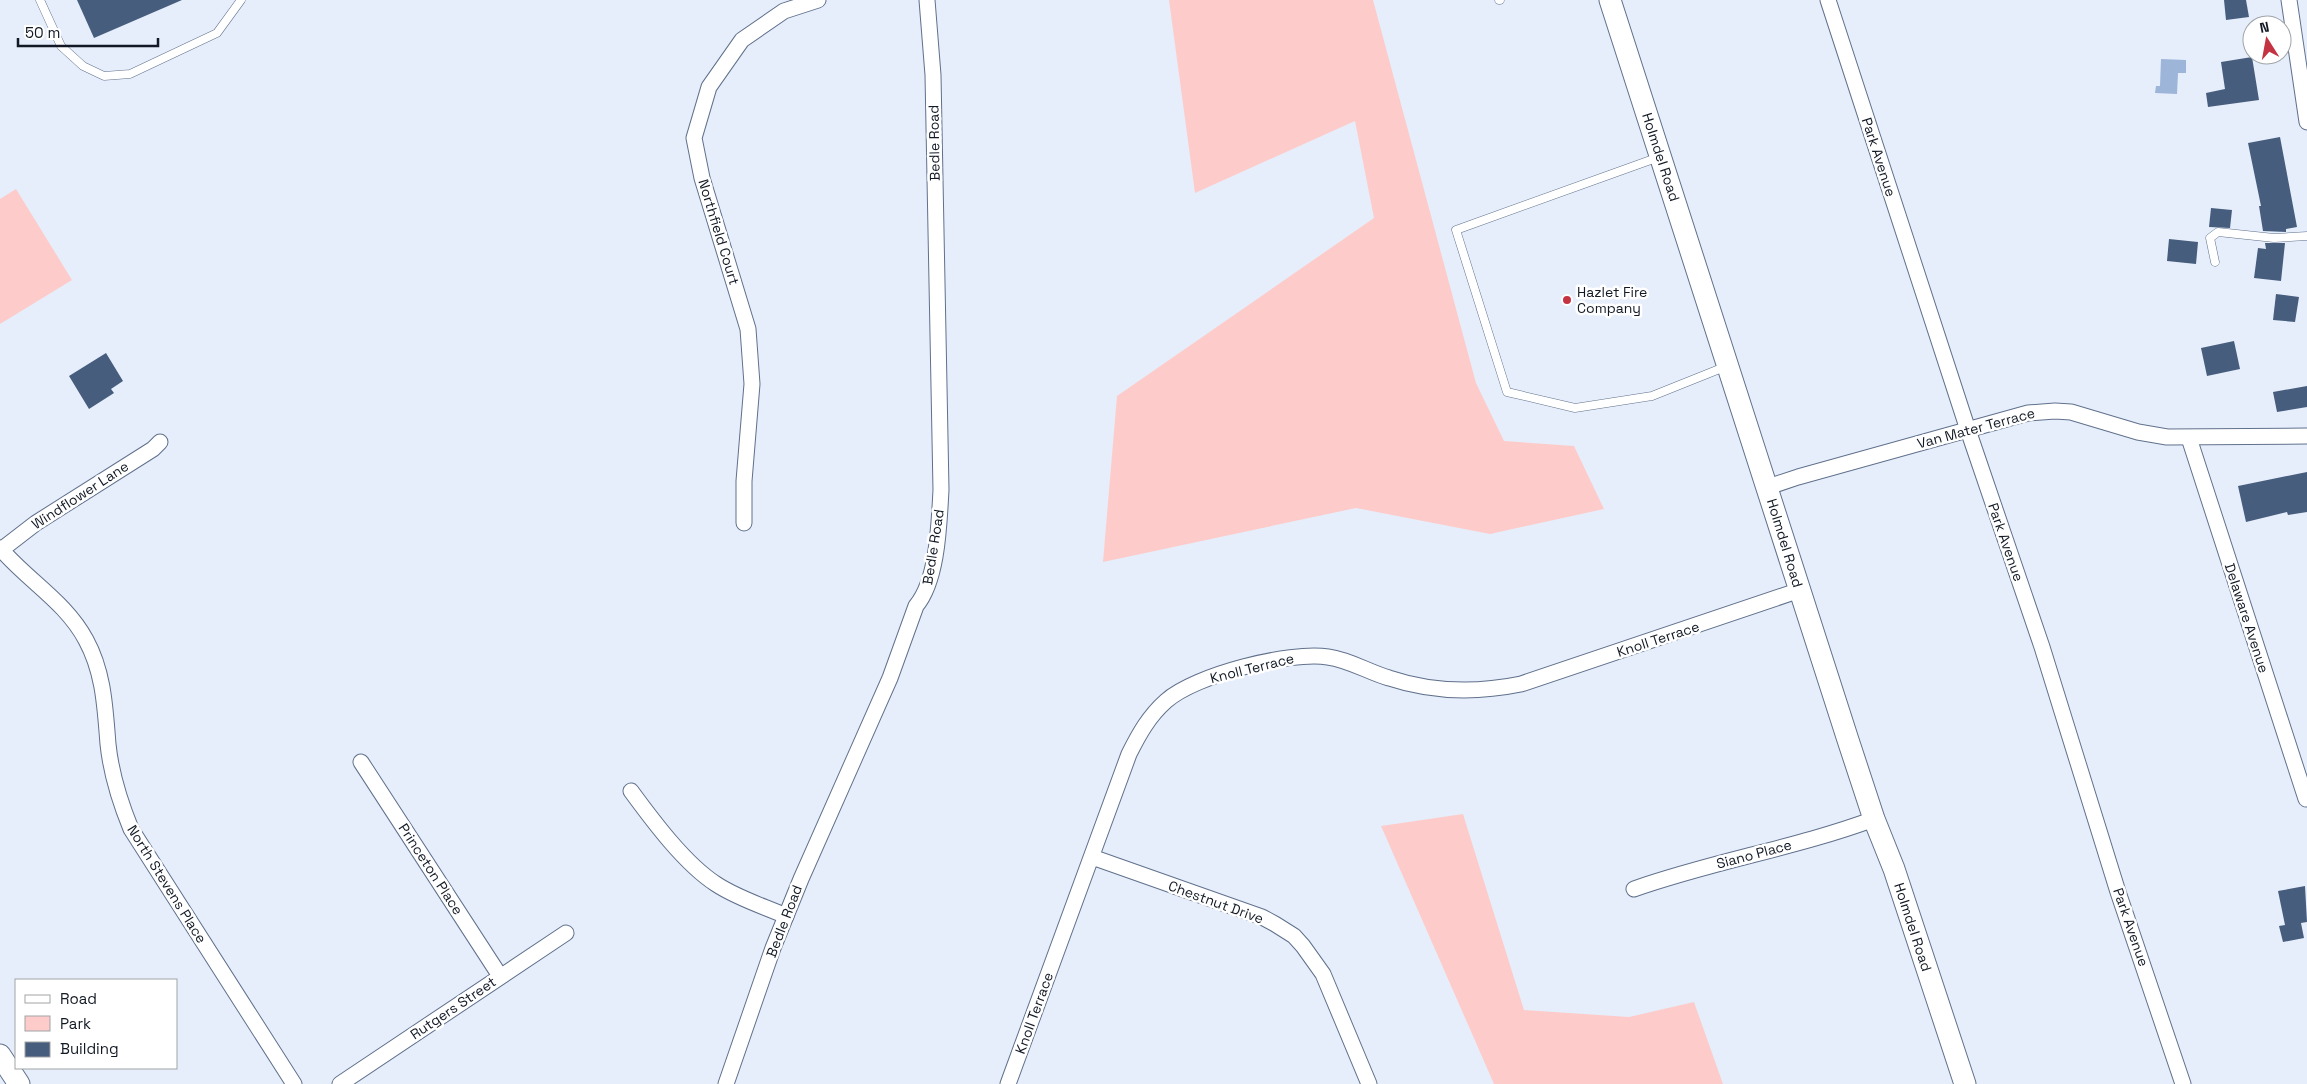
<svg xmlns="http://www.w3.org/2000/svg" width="2307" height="1084" viewBox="0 0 2307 1084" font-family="'Space Grotesk',sans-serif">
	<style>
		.green { fill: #fdccca }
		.water { fill: #9db5d9 }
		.building { fill: #475d7d }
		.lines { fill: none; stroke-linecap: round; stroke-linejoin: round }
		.lane-casing { stroke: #60718c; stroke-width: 9 }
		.street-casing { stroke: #60718c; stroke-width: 17 }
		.secondary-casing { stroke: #60718c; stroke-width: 23 }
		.lane { stroke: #fff; stroke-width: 8 }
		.street { stroke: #fff; stroke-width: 15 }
		.secondary { stroke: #fff; stroke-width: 21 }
		.poi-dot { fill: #c33341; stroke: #fff; stroke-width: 2 }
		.labels { text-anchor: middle; stroke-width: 5; stroke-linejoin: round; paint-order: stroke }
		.street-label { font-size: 14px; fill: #121924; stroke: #fff }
		.poi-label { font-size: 14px; fill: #121924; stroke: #fff; text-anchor: start }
	</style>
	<rect width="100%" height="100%" fill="#e6eefb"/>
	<g class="green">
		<path d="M1169,0h204l103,383 28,58 70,5 30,63 -114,25 -134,-26 -253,54 14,-166 257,-178 -19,-97 -160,72z"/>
		<path d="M16,189l56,91 -72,44v-125z"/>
		<path d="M1463,814l61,196 105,7 65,-15 29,82h-229l-113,-258z"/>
	</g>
	<path class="water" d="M2161,59l25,1v13h-8l-1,21 -22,-1 1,-7h4z"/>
	<g class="building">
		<path d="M77,0h105l-88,38z"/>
		<path d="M2224,0h22l3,17 -23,3z"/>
		<path d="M2252,57l7,43 -51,7 -2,-14 19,-4 -4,-27z"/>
		<path d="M2280,137l17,90 -11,2v3l-23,-1 -4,-25h2l-13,-63z"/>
		<path d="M2211,208l21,2 -2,18 -21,-1z"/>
		<path d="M2169,239l29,3 -2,22 -29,-3z"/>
		<path d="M2265,243h20l-4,38 -27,-3 4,-30 8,1z"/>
		<path d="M2276,294l23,3 -4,25 -22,-2z"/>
		<path d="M2234,341l6,28 -33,7 -6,-28z"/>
		<path d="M106,353l17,28 -12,8 3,4 -25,16 -20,-33z"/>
		<path d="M2307,386v21l-30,5 -4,-20z"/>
		<path d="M2307,472v40l-19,3 -1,-3 -41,10 -8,-36z"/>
		<path d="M2305,886l2,36 -6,1 3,15 -21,4 -4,-16 6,-1 -7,-34z"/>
	</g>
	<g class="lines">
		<g class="lane-casing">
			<g id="lane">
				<path d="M40,0l21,46 22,20 21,10 26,-2 87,-41 24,-33"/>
				<path d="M1499,0h1"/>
				<path d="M1659,157l-203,73 51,162 68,16 77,-12 75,-30"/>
				<path d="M2215,262l-5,-24 8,-6 56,6 33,-2"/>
			</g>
		</g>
		<g class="street-casing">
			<g id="street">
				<path d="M1828,0l140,430 74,217 76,245 65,192"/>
				<path d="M2289,0l18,122"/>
				<path d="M2189,438l117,361"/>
				<path d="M1768,487l30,-10 230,-64 27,-2 16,1 67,20 29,5 140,-1"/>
				<path d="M744,523v-42l8,-97 -4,-55 -46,-151 -8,-40 15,-51 33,-47 42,-29 34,-11"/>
				<path d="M0,548c27,32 66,54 86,92 18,33 19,68 22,104 3,30 12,58 23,85l163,255"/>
				<path d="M1,550l35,-27 117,-74 7,-7"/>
				<path d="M361,762l139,214"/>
				<path d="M631,791c22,30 54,73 85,93 21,14 47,22 70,32"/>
				<path d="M1092,857l170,60 13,7 19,12 9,10 20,28 46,110"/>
				<path d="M1634,889c79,-28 162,-41 240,-70"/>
				<path d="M340,1084l226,-151"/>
				<path d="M726,1084l47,-136 28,-69 89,-201 26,-72c22,-26 23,-83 25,-116l-8,-415 -6,-75"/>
				<path d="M1008,1084l121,-330c10,-20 20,-38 37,-53 29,-26 123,-50 162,-44 22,3 40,15 61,21 42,14 88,15 132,6l279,-94"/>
			</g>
		</g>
		<g class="secondary-casing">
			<g id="secondary">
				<path d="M1610,0l238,740 26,79 20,50 71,215"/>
				<path d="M0,1055l19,29"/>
			</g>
		</g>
		<use href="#lane" class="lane"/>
		<use href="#street" class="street"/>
		<use href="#secondary" class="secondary"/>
	</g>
	<circle class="poi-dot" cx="1567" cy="300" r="5"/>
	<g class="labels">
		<g class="street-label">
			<text transform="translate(934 143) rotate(-91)" y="5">Bedle Road</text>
			<text transform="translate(1661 157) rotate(72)" y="5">Holmdel Road</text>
			<text transform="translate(1879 157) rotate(72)" y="5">Park Avenue</text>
			<text transform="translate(719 232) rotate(73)" y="5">Northfield Court</text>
			<text transform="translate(1976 428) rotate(-15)" y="5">Van Mater Terrace</text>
			<text transform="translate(80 495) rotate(-33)" y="5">Windflower Lane</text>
			<text transform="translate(2006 542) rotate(71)" y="5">Park Avenue</text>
			<text transform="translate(1785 543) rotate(73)" y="5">Holmdel Road</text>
			<text transform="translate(933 547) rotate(-81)" y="5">Bedle Road</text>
			<text transform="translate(2247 618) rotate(72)" y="5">Delaware Avenue</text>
			<text transform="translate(1658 639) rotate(-18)" y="5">Knoll Terrace</text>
			<text transform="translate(1252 668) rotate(-14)" y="5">Knoll Terrace</text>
			<text transform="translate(1754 854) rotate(-15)" y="5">Siano Place</text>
			<text transform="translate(431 869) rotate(57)" y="5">Princeton Place</text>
			<text transform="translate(167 884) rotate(58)" y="5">North Stevens Place</text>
			<text transform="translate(1216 902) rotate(20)" y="5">Chestnut Drive</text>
			<text transform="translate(784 921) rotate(-69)" y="5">Bedle Road</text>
			<text transform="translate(1913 927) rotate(72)" y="5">Holmdel Road</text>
			<text transform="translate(2131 927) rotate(71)" y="5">Park Avenue</text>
			<text transform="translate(453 1008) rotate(-34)" y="5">Rutgers Street</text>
			<text transform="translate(1034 1013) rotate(-70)" y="5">Knoll Terrace</text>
		</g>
		<g class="poi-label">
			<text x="1577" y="297">Hazlet Fire<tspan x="1577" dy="16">Company</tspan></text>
		</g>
	</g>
	<rect x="15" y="979" width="162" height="90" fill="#ffffff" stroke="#a0a3a7"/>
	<rect x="25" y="995" width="25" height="8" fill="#ffffff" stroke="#a0a3a7"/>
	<text x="60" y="1004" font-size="15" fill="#121924">Road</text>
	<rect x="25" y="1016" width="25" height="15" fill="#fdccca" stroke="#a0a3a7"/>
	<text x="60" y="1029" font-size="15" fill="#121924">Park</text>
	<rect x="25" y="1042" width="25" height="15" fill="#475d7d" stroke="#a0a3a7"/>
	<text x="60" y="1054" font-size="15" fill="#121924">Building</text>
	<g transform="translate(2267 40) rotate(349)"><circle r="24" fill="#ffffff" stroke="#a0a3a7"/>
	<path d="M0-4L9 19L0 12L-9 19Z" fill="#c33341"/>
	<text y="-8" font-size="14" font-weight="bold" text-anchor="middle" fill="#121924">N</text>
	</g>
	<path d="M18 38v8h140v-8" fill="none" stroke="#121924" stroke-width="2.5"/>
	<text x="25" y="38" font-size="15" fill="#121924" stroke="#ffffff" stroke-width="4" paint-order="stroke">50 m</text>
</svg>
